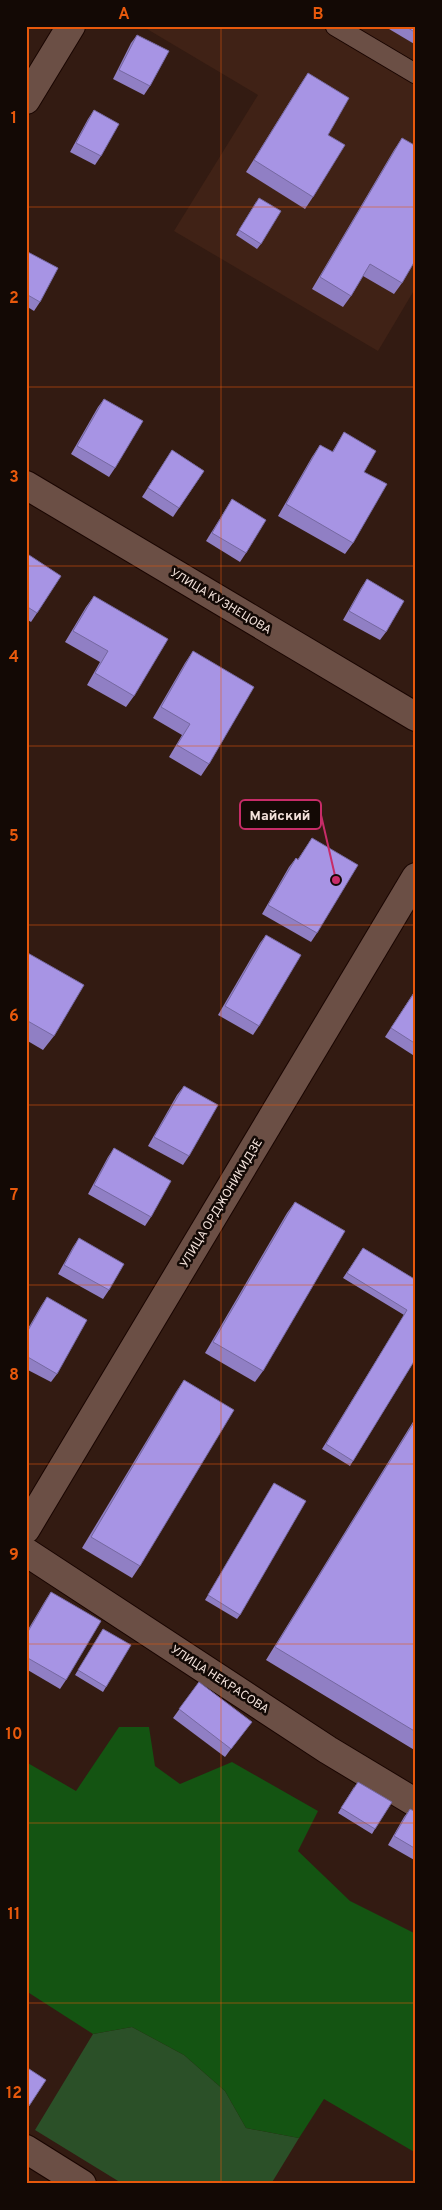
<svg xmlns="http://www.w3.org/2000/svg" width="442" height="2210" viewBox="0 0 442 2210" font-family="Overpass,sans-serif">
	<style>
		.built { fill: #402216 }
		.green { fill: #2b5028 }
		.forest { fill: #145412 }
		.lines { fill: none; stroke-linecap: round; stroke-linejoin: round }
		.service-casing { stroke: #190501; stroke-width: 21 }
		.minor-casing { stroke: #190501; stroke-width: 30 }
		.service { stroke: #6b4f45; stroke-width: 19 }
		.minor { stroke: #6b4f45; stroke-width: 28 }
		.wall { fill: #907fc4 }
		.building { fill: #a794e4; stroke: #7568a0 }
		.grid { fill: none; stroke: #e8590c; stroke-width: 1; stroke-opacity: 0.55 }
		.labels { text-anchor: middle; stroke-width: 5; stroke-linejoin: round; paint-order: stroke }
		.street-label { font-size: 12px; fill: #f3e2db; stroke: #130905 }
		.leader { fill: none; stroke: #c72c68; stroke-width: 2 }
		.callout-dot { fill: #c72c68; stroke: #130905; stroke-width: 2 }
		.callout { fill: #130905; stroke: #c72c68; stroke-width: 2 }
		.callout-label { font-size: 14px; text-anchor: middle; font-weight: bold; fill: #f3e2db }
		.neatline { fill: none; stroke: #e8590c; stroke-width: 2 }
		.grid-label { font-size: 16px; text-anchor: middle; font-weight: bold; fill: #e8590c }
	</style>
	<rect width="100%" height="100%" fill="#331b12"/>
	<path class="built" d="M142,26h274v261l-38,64 -204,-120 84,-136z"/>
	<path class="green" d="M132,2027l52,28 41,36 21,37 53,10 -28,46h-148l-88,-54 58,-96z"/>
	<path class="forest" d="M119,1727h30l6,39 25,18 52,-22 86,49 -20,40 52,50 66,33v219l-92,-54 -25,39 -53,-10 -21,-37 -41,-36 -52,-28 -39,7 -67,-43v-229l50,29z"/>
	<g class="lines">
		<g class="service-casing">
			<path id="service" d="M335,26l81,48"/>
		</g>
		<g class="minor-casing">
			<g id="minor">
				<path d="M26,100l45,-74"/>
				<path d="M26,485l390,232"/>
				<path d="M26,1529l390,-652"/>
				<path d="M26,1552l302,198 88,53"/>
				<path d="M26,2149l56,35"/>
			</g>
		</g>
		<use href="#service" class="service"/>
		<use href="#minor" class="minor"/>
	</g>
	<g class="wall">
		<path d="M384,26h32v19z"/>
		<path d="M137,35l13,51 -6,9 -31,-16 18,-36z"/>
		<path d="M308,73l20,62 -15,62 -8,12 -59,-37 54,-87z"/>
		<path d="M94,110l7,46 -6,9 -25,-13 18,-33z"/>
		<path d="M402,138v145l-8,11 -31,-18 -12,20 -8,11 -31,-18 82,-139z"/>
		<path d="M256,202l5,42 -4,5 -21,-14z"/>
		<path d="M26,251l14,51 -6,9 -8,-5z"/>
		<path d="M104,399l11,69 -6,9 -38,-23 27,-47z"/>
		<path d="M344,432l20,40 -11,71 -8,11 -67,-38 34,-59 8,-12 12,7z"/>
		<path d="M172,450l32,21 -31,46 -31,-20z"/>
		<path d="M232,499l14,54 -6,9 -34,-21z"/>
		<path d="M26,559l11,54 -6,9 -5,-3z"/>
		<path d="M367,579l19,53 -6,8 -37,-20 18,-32z"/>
		<path d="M94,596l40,100 -8,11 -39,-22 13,-23 -35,-20 21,-35z"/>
		<path d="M193,651l16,113 -8,12 -32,-19 13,-22 -29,-17 32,-55z"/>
		<path d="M312,838l5,95 -6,9 -49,-28 27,-47 7,-9 2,1z"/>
		<path d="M266,935l-7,91 -6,9 -35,-20 42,-72z"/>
		<path d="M26,952l28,84 -11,14 -17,-10z"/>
		<path d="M416,989v68l-31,-20z"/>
		<path d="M184,1086l5,70 -6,9 -35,-19 29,-51z"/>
		<path d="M114,1148l37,69 -6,9 -57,-32 20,-37z"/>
		<path d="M295,1202l-32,169 -8,11 -50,-29 82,-140z"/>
		<path d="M79,1238l30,52 -6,9 -45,-25 15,-27z"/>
		<path d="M363,1248l53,32v78l-66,108 -28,-17 82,-134 -61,-37z"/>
		<path d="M47,1297l10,77 -6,8 -25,-13v-37l15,-26z"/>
		<path d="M184,1380l-44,186 -8,12 -50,-30 94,-156z"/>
		<path d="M416,1417v192l-1,1h1v141l-150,-91z"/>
		<path d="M274,1483l-34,132 -3,4 -32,-19z"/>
		<path d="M51,1592l15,88 -6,9 -34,-20v-36l19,-32z"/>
		<path d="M103,1629l3,58 -3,5 -28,-17z"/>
		<path d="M199,1682l46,48 -20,27 -52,-39z"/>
		<path d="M354,1787l21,42 -3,5 -34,-21z"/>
		<path d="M410,1809l6,3v49l-28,-16 16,-28z"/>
	</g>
	<g class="building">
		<path d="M405,26h11v7z"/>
		<path d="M137,35l32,16 -19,35 -31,-16z"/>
		<path d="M308,73l41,25 -21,37 17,10 -32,52 -59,-37z"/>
		<path d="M94,110l25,14 -18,32 -25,-13z"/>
		<path d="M402,138l14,8v113l-14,24 -32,-19 -19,32 -31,-19z"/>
		<path d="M259,198l22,13 -20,33 -22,-14z"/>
		<path d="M26,251l32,17 -18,34 -14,-8z"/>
		<path d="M104,399l39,22 -28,47 -38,-22z"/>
		<path d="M344,432l32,19 -12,21 23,12 -34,59 -67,-39 34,-59 13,7z"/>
		<path d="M172,450l32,21 -25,37 -31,-20z"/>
		<path d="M232,499l34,21 -20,33 -34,-20z"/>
		<path d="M29,555l32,21 -24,37 -11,-7v-47z"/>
		<path d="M367,579l37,22 -18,31 -37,-21z"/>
		<path d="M94,596l74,43 -34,57 -39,-23 13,-22 -35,-20z"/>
		<path d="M193,651l61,36 -45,77 -32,-19 13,-21 -29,-17z"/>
		<path d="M312,838l46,27 -41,68 -49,-28 28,-47 2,2z"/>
		<path d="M266,935l35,20 -42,71 -34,-20z"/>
		<path d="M26,952l58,33 -30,51 -28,-16z"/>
		<path d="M416,990v54l-25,-16z"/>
		<path d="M184,1086l34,19 -29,51 -35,-19z"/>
		<path d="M114,1148l57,33 -20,36 -57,-32z"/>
		<path d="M295,1202l50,29 -82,140 -50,-29z"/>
		<path d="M79,1238l45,26 -15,26 -45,-25z"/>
		<path d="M363,1248l53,32v78l-63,103 -27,-17 81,-134 -60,-37z"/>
		<path d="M47,1297l40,23 -30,54 -31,-18v-22z"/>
		<path d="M184,1380l50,30 -94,156 -49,-29z"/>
		<path d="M416,1419v190l-1,1h1v122l-141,-85z"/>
		<path d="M274,1483l32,18 -66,114 -32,-20z"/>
		<path d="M51,1592l50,29 -35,59 -40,-23v-22z"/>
		<path d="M103,1629l28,16 -25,42 -28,-17z"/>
		<path d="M199,1682l53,40 -21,27 -52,-40z"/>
		<path d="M358,1782l34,20 -17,27 -34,-21z"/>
		<path d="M410,1809l6,3v37l-22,-13z"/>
		<path d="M26,2067l20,13 -17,26 -3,-1z"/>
	</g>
	<path class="grid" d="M221,26v2158M26,207h390M26,387h390M26,566h390M26,746h390M26,925h390M26,1105h390M26,1285h390M26,1464h390M26,1644h390M26,1823h390M26,2003h390"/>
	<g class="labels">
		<g class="street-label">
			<text transform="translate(221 601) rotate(31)" y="4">УЛИЦА КУЗНЕЦОВА</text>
			<text transform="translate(221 1203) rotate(-59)" y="4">УЛИЦА ОРДЖОНИКИДЗЕ</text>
			<text transform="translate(220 1679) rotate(33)" y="4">УЛИЦА НЕКРАСОВА</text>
		</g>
	</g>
	<path class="leader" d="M336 880L321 815"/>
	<circle class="callout-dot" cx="336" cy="880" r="5"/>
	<rect class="callout" x="240" y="800" width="81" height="29" rx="5"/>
	<g class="callout-label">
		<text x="280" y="820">Майский</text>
	</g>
	<rect width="442" height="2210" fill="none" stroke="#130905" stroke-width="55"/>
	<rect x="28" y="28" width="386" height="2154" class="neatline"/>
	<g class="grid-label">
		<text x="124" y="19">A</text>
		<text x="318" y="19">B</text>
		<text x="14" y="123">1</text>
		<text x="14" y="303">2</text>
		<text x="14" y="482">3</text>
		<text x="14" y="662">4</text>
		<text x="14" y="841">5</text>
		<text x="14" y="1021">6</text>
		<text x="14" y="1200">7</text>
		<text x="14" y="1380">8</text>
		<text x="14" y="1560">9</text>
		<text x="14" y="1739">10</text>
		<text x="14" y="1919">11</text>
		<text x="14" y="2098">12</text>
	</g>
</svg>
